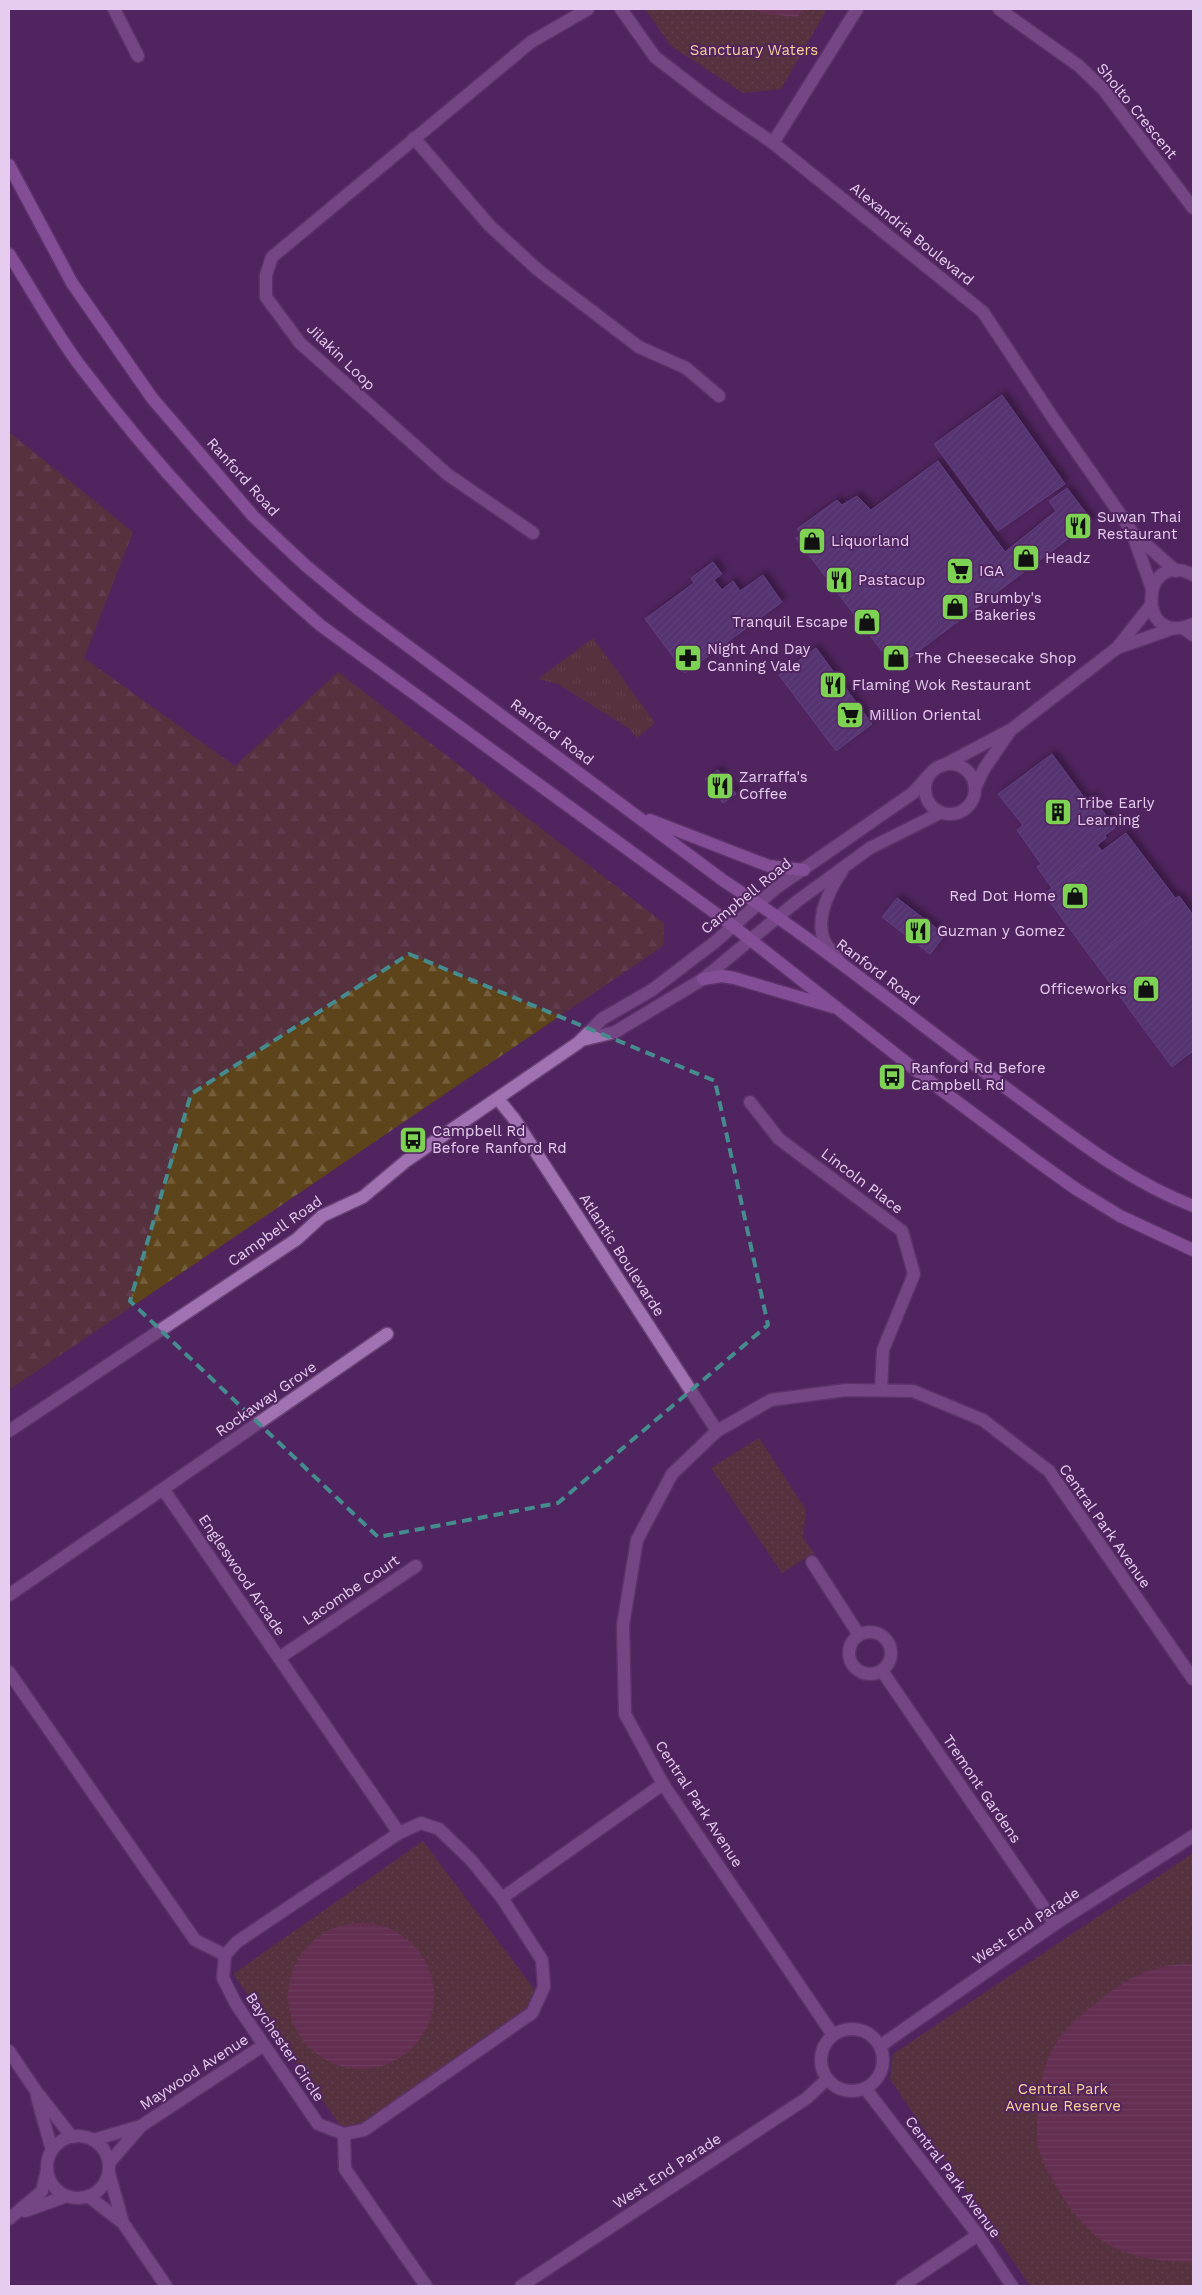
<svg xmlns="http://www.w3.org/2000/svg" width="1202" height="2295" viewBox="0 0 1202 2295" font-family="'Work Sans',sans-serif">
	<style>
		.grass { fill: url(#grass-tufts) }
		.forest { fill: url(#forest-firs) }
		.park { fill: url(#park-dots) }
		.water { fill: url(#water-rules) }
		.building { fill: url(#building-hatch); stroke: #7560a5; filter: url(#shadow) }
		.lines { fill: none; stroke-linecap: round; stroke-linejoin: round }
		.street-casing { stroke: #6a4377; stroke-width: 15 }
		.secondary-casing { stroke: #6a4377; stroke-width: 15 }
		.primary-casing { stroke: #6a4377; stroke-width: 15 }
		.street { stroke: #a072b1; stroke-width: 12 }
		.secondary { stroke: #a072b1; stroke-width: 12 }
		.primary { stroke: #c280da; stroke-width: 12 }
		.marked { fill: none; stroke: #458c8e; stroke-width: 4; stroke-dasharray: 10 6; stroke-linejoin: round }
		.labels { text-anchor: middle; stroke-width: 4; stroke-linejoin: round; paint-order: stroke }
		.park-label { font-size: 15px; fill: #fcd192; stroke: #50255f }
		.street-label { font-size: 15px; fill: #e6cdef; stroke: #50255f }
		.poi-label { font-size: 15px; fill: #e6cdef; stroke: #50255f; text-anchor: start }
	</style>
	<defs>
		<pattern id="grass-tufts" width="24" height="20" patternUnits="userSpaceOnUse" patternTransform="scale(1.25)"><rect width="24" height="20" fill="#5e441a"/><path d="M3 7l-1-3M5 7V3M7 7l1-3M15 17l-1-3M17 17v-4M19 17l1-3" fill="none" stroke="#755e3c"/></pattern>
		<pattern id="forest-firs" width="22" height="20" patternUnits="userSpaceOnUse" patternTransform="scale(1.25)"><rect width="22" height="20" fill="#5e441a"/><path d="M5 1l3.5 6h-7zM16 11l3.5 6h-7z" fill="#755e3c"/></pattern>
		<pattern id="park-dots" width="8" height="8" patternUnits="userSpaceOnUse" patternTransform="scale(1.25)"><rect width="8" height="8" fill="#5e441a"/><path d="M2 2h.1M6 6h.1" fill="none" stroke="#755e3c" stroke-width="1.8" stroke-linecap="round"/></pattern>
		<pattern id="water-rules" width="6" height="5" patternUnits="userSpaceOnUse" patternTransform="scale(1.25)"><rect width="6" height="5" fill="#7d3d42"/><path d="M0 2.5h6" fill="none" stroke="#8f585e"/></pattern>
		<pattern id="building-hatch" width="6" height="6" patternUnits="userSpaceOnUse" patternTransform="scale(1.25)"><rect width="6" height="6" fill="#5b4688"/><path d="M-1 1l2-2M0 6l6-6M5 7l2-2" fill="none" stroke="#736099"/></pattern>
		<filter id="shadow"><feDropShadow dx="4.5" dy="-4.5" stdDeviation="2.5" flood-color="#0009"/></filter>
	</defs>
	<rect width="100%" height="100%" fill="#50255f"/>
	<path class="grass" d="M593,638l62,85 -18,15 -7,-9 -72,-45 -20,-5z"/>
	<path class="forest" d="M9,432l124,100 -49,126 151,108 103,-94 326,251 -1,23 -654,444z"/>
	<g class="park">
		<path d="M645,9h182l-46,80 -38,4 -72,-47z"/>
		<path d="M759,1438l47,72 -3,28 11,15 -32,20 -71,-105z"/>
		<path d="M423,1841l120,160 -196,134 -114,-161z"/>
		<path d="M1193,1853v433h-163l-140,-207 3,-25z"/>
	</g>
	<g class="water">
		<path d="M752,9h52l-7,8 -31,-3z"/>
		<circle cx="361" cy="1996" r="73"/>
		<path d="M1193,1964v298c-29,0 -58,-3 -84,-17 -29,-16 -61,-66 -71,-97 -1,-5 0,-13 -1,-19 0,-27 2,-51 14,-77 10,-21 31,-38 49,-52 26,-22 59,-38 93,-36z"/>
	</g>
	<g class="building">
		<path d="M1002,395l63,89 -67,47 -64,-87z"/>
		<path d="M938,461l67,91 51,-41 -7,-10 18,-13 25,33 -188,141 -16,-3 -92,-121 5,-3 -4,-6 40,-29 5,5 15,-9 14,14z"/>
		<path d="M713,562l9,12 -8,6 8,10 11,-9 7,10 23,-16 19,27 -97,71 -40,-54 49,-36 -3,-5z"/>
		<path d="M816,648l56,76 -36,27 -57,-76z"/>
		<path d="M1052,754l34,46 6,-4 23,32 -10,7 1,3 -9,7 5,6 -50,37 -15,-21 4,-3 -24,-34 6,-5 -25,-31z"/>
		<path d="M718,770l18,24 -13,9 -18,-24z"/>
		<path d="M1126,833l50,66 -83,61 -49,-66z"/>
		<path d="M1179,896l14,19v136l-21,16 -79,-107z"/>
		<path d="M897,898l48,37 -15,19 -48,-37z"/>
	</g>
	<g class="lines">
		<g class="street-casing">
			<g id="street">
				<path d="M114,9l24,47"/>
				<path d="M999,9l80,57 24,23 90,119"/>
				<path d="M414,138l76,88 48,44 101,77 47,21 33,28"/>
				<path d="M773,143l84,-134"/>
				<path d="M533,533l-86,-59 -147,-131 -34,-46v-22l6,-18 259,-215 57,-33"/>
				<path d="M1183,628l10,7"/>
				<path d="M498,1099l17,21 202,311"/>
				<path d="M750,1102l29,37 123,92 12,43 -31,76 -2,39"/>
				<path d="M163,1489l224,-155"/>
				<path d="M812,1562l47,73"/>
				<path d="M9,1595l154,-106 236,344"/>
				<circle cx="870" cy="1653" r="21"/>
				<path d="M279,1658l137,-92"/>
				<path d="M882,1671l173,253"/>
				<path d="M9,1672l186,268 30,15"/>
				<path d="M421,1823l18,6 32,31 31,38 40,62 2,27 -12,26 -168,117 -20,4 -26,-10 -82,-120 -13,-26 2,-23 12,-13 162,-109z"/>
				<path d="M502,1898l161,-114"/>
				<circle cx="852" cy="2060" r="31"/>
				<path d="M833,2035l-170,-251 -38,-70 -2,-89 14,-85 35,-66 45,-43 54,-31 75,-10 67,1 70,29 66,51 144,208"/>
				<path d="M880,2046l175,-122 138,-88"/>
				<path d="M865,2088l113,147 34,51"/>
				<path d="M344,2134l1,35 81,117"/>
				<path d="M93,2140l48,-14"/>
				<path d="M109,2163l32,-37 123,-81"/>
				<path d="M25,2211l42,-15"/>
				<path d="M9,2219l33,-28 5,-21"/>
				<path d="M521,2286l286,-188 20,-19"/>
				<path d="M902,2286l76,-51"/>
			</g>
		</g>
		<g class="secondary-casing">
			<g id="secondary">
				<path d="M621,9l34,48 60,46 58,40 210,169 70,106 72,103 7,11 20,57"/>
				<path d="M1134,534l42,37"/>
				<path d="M1193,575c-53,-29 -58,75 0,49"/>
				<path d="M1117,648l57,-20"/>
				<circle cx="950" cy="789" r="25"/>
				<path d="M944,765l68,-36 105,-81 34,-43"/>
				<path d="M975,788l9,-19 26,-38"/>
				<path d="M838,959c-5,-6 -11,-12 -14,-19 -9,-23 6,-51 18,-69"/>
				<path d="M582,1040l33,-8 88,-53 93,-77 74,-54 70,-35"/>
				<path d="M9,1431l288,-192 25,-23 41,-19 43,-36 172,-118 24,-24 50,-29 63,-48 61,-54 137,-95 16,-18"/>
				<path d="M9,2051l27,40 36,46"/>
				<path d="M37,2097l15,53"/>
				<circle cx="78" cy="2167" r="31"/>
				<path d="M109,2173l14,50 43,63"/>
				<path d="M88,2196l35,27"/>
			</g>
		</g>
		<g class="primary-casing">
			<g id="primary">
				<path d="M9,165l63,118 80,115 101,118 52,49 53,44 366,272c101,66 196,144 293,215 56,41 111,85 176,110"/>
				<path d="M9,254c23,36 44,75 69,109 72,96 152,184 242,262l413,301 203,160 98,73 42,30 44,27 73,34"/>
				<path d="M650,820l119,46 35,4"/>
				<path d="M703,979l19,-3 12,2 99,29"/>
			</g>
		</g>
		<use href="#street" class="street"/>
		<use href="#secondary" class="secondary"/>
		<use href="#primary" class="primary"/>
	</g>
	<path d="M0 0H1202V2295H0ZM409,954l306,127 53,244 -210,178 -180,34 -248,-236 61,-207z" fill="#50255f" fill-opacity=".55" fill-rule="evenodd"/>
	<path class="marked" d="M409,954l306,127 53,244 -210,178 -180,34 -248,-236 61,-207z"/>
	<defs>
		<g id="restaurant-square" transform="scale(1.4375)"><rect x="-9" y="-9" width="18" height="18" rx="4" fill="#7dd153" stroke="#50255f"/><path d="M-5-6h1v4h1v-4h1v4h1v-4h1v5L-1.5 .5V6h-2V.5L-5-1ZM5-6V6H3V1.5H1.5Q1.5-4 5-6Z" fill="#111"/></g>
		<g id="shop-square" transform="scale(1.4375)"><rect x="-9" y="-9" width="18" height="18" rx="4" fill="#7dd153" stroke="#50255f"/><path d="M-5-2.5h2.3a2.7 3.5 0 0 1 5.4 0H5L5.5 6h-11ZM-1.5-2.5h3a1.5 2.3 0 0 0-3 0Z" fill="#111"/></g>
		<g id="supermarket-square" transform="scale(1.4375)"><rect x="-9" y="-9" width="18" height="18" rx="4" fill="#7dd153" stroke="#50255f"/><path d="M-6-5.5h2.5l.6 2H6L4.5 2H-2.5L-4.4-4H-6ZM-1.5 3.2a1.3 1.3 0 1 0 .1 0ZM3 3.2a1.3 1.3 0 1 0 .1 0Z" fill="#111"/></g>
		<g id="pharmacy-square" transform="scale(1.4375)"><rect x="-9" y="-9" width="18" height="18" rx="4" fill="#7dd153" stroke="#50255f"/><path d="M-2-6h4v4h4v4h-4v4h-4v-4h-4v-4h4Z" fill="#111"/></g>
		<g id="building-square" transform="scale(1.4375)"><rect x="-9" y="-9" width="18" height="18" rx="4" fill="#7dd153" stroke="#50255f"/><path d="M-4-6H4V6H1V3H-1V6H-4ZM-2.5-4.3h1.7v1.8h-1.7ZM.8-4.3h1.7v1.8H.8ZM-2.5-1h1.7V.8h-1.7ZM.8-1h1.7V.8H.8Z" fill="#111"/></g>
		<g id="bus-square" transform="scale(1.4375)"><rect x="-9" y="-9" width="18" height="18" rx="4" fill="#7dd153" stroke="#50255f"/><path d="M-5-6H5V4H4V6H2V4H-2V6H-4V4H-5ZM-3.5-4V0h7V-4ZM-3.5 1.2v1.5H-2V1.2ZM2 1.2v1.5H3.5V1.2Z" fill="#111"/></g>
	</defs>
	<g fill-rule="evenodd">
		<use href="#restaurant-square" x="1078" y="526"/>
		<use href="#shop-square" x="812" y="541"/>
		<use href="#shop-square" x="1026" y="558"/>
		<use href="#supermarket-square" x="960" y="571"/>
		<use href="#restaurant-square" x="839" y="580"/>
		<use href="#shop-square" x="955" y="607"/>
		<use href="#shop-square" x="867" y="622"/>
		<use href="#pharmacy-square" x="688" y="658"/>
		<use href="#shop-square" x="896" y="658"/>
		<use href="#restaurant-square" x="833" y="685"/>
		<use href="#supermarket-square" x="850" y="715"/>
		<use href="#restaurant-square" x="720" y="786"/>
		<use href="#building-square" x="1058" y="812"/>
		<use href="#shop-square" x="1075" y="896"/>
		<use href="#restaurant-square" x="918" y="931"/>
		<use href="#shop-square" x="1146" y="989"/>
		<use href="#bus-square" x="892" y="1077"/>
		<use href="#bus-square" x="413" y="1140"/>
	</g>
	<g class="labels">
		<g class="park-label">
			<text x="754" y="55">Sanctuary Waters</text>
			<text x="1063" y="2094">Central Park<tspan x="1063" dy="17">Avenue Reserve</tspan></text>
		</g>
		<g class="street-label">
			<text transform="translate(1137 111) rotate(51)" y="5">Sholto Crescent</text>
			<text transform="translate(912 234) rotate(39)" y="5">Alexandria Boulevard</text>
			<text transform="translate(341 357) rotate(44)" y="5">Jilakin Loop</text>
			<text transform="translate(243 477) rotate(48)" y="5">Ranford Road</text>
			<text transform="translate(552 732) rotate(37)" y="5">Ranford Road</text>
			<text transform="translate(746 896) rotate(-39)" y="5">Campbell Road</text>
			<text transform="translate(878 972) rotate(37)" y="5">Ranford Road</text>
			<text transform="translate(862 1181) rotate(37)" y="5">Lincoln Place</text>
			<text transform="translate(275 1231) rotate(-35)" y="5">Campbell Road</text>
			<text transform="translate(622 1255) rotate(57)" y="5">Atlantic Boulevarde</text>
			<text transform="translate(266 1399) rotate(-35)" y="5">Rockaway Grove</text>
			<text transform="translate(1105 1526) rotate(55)" y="5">Central Park Avenue</text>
			<text transform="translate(242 1575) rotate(56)" y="5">Engleswood Arcade</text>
			<text transform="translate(351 1590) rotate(-34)" y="5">Lacombe Court</text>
			<text transform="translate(982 1789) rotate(56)" y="5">Tremont Gardens</text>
			<text transform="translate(699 1804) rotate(57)" y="5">Central Park Avenue</text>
			<text transform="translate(1026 1926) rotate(-34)" y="5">West End Parade</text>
			<text transform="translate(285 2047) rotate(56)" y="5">Baychester Circle</text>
			<text transform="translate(194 2072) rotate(-33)" y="5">Maywood Avenue</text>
			<text transform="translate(667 2171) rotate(-33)" y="5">West End Parade</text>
			<text transform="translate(953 2177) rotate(53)" y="5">Central Park Avenue</text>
		</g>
		<g class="poi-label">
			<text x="1097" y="522">Suwan Thai<tspan x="1097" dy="17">Restaurant</tspan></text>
			<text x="831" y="546">Liquorland</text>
			<text x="1045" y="563">Headz</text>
			<text x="979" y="576">IGA</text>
			<text x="858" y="585">Pastacup</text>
			<text x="974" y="603">Brumby's<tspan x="974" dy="17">Bakeries</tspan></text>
			<text x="848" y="627" text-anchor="end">Tranquil Escape</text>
			<text x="707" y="654">Night And Day<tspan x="707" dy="17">Canning Vale</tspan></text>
			<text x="915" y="663">The Cheesecake Shop</text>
			<text x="852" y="690">Flaming Wok Restaurant</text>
			<text x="869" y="720">Million Oriental</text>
			<text x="739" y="782">Zarraffa's<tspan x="739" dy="17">Coffee</tspan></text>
			<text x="1077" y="808">Tribe Early<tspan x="1077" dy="17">Learning</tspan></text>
			<text x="1056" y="901" text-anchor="end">Red Dot Home</text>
			<text x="937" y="936">Guzman y Gomez</text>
			<text x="1127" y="994" text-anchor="end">Officeworks</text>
			<text x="911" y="1073">Ranford Rd Before<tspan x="911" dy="17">Campbell Rd</tspan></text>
			<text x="432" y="1136">Campbell Rd<tspan x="432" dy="17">Before Ranford Rd</tspan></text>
		</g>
	</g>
	<rect width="1202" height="2295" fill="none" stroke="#e6cdef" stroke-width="20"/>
</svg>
